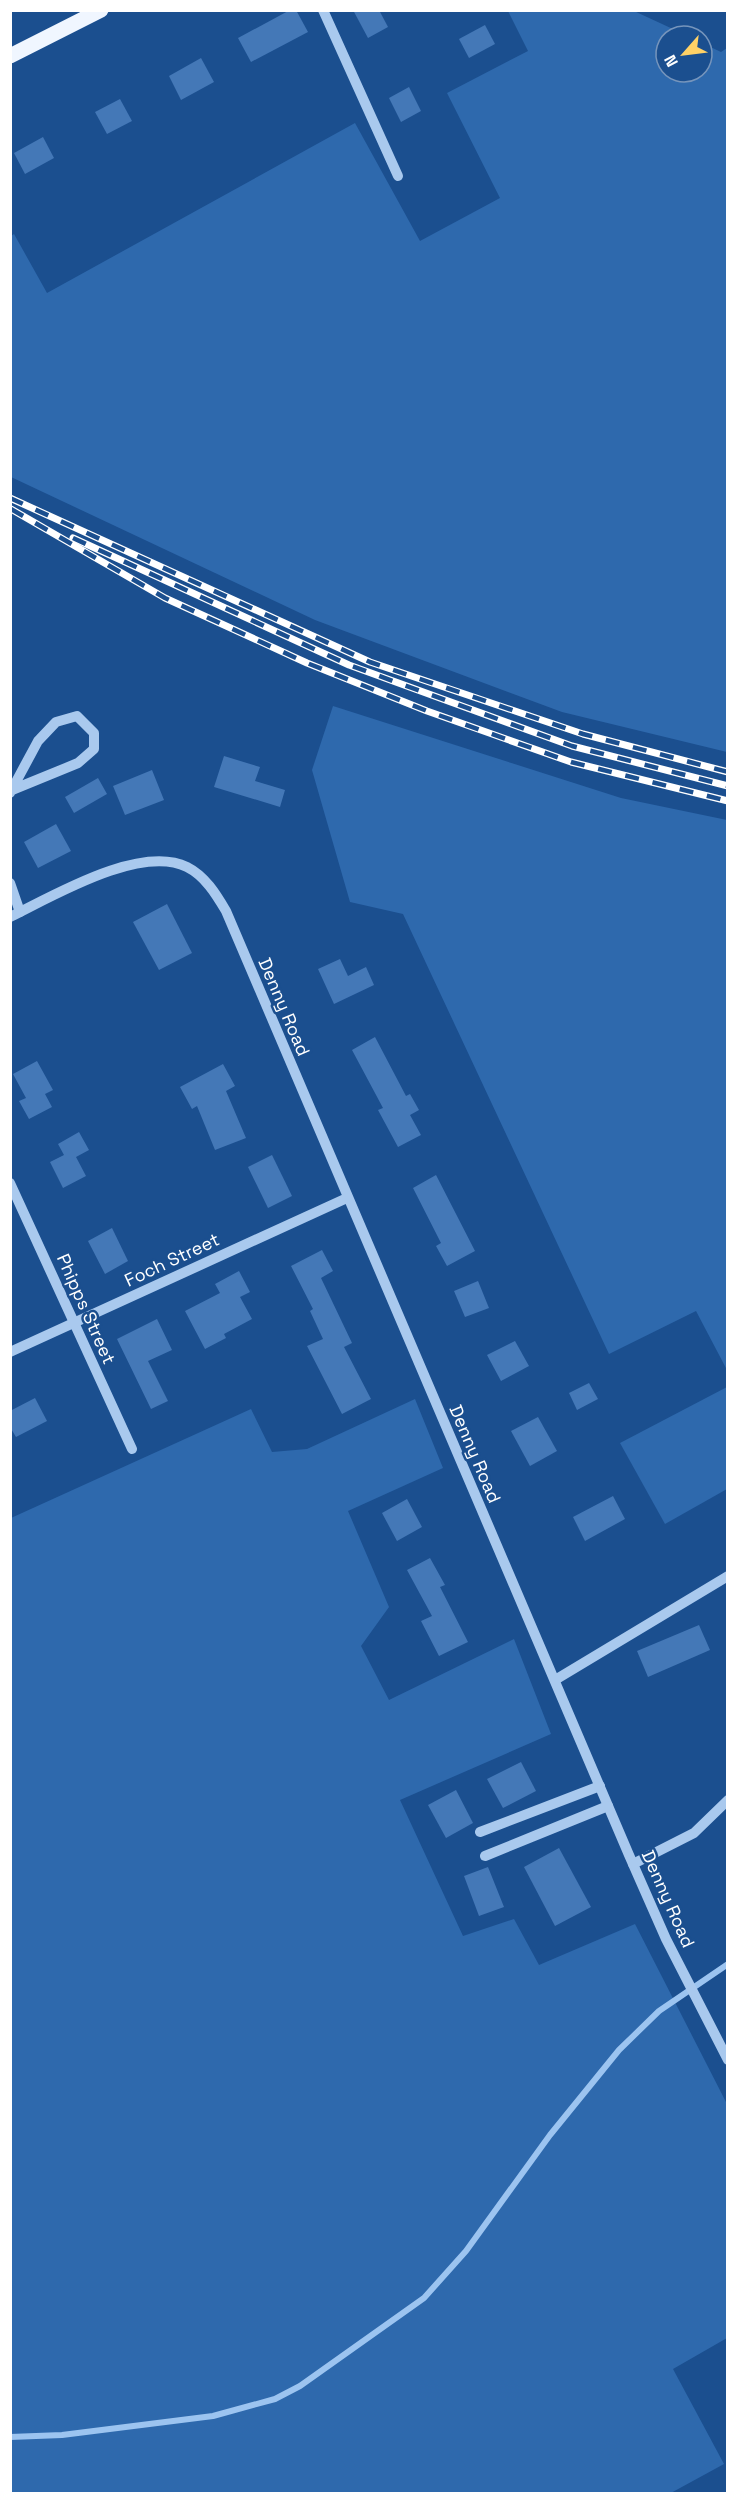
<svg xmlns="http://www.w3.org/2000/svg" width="738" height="2504" viewBox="0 0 738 2504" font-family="'Space Grotesk',sans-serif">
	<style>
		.green { fill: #2e69ad }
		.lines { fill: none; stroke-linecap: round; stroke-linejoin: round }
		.stream { stroke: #9cc4f0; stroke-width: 6 }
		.building { fill: #4478b7 }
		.minor { stroke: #a9c9ee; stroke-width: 10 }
		.major { stroke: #f0f6ff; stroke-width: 15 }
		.rail-casing { stroke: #fff; stroke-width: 7 }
		.rail { stroke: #1b4f8f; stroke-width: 4.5; stroke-dasharray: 14; stroke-linecap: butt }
		.labels { text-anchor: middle; stroke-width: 5; stroke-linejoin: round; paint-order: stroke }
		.street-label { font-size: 18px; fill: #fff; stroke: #1b4f8f }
	</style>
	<rect width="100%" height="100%" fill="#1b4f8f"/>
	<g class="green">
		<path d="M508,11h126l54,25h-22v36h36v-29l19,9 6,-4v704l-165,-40 -247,-92 -304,-143v-241l3,-2 33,59 308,-170 65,118 80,-43 -53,-105 81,-42z"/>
		<path d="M333,706l288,92 106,22v550l-31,-59 -87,43 -206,-440 -53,-12 -38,-132z"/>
		<path d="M727,1387v102l-62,35 -45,-81z"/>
		<path d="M415,1399l28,69 -95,43 41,96 -28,39 28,54 125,-61 37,95 -151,66 63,136 51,-17 25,46 96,-41 92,180v234l-54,31 51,95 -55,30 -658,-1v-975l240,-109 21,43 35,-3z"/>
	</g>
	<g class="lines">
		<path class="stream" d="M10,2437l52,-2 151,-19 62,-17 25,-13 124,-88 42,-47 84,-116 69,-85 40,-39 69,-47"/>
	</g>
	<g class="building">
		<path d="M290,10h6l12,22 -57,30 -13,-24z"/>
		<path d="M353,10h26l9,17 -20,11z"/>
		<path d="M485,25l10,19 -26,14 -10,-19z"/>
		<path d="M201,58l13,24 -33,18 -12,-24z"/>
		<path d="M409,87l12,24 -20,11 -12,-24z"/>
		<path d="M120,99l12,22 -25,13 -12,-22z"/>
		<path d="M43,137l11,21 -29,16 -11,-21z"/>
		<path d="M224,756l36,11 -5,14 30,9 -5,17 -66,-20z"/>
		<path d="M152,770l12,30 -39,15 -12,-29z"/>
		<path d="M98,778l9,16 -33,19 -9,-16z"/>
		<path d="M56,824l15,27 -33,17 -14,-26z"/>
		<path d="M167,904l25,49 -33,17 -26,-48z"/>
		<path d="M340,959l8,17 18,-9 8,18 -40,19 -16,-35z"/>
		<path d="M375,1037l31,59 4,-2 9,16 -9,5 11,20 -23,12 -20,-37 5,-2 -31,-58z"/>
		<path d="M37,1061l16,29 -8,4 7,13 -23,12 -10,-18 7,-3 -13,-24z"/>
		<path d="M223,1064l12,22 -9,5 20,47 -31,12 -18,-44 -5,3 -12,-22z"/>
		<path d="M79,1132l10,18 -13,7 10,19 -23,12 -13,-26 14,-7 -6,-11z"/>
		<path d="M272,1155l20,41 -24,12 -20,-41z"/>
		<path d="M436,1175l39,76 -28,15 -11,-20 5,-3 -28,-55z"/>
		<path d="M112,1228l16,33 -23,13 -17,-33z"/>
		<path d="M322,1250l11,21 -12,7 31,65 -8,4 27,52 -29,15 -35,-68 16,-7 -13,-28 3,-2 -22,-43z"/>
		<path d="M239,1271l11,21 -10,5 12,22 -28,15 2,4 -21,11 -20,-38 35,-18 -5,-9z"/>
		<path d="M478,1281l11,27 -24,9 -11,-26z"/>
		<path d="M157,1319l15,31 -24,11 20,40 -17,8 -34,-70z"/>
		<path d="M515,1341l14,25 -28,15 -14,-26z"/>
		<path d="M589,1383l9,16 -21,11 -8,-17z"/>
		<path d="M35,1398l12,23 -31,16 -6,-10v-16z"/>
		<path d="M538,1417l19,34 -27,15 -19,-35z"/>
		<path d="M613,1496l12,23 -40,22 -12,-24z"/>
		<path d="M407,1499l15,28 -25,14 -15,-28z"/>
		<path d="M430,1558l15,27 -5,2 28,55 -29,14 -18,-35 11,-5 -25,-46z"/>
		<path d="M699,1625l11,25 -62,27 -11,-26z"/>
		<path d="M521,1762l15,29 -33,17 -16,-29z"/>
		<path d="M456,1790l17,33 -27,15 -18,-33z"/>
		<path d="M559,1848l32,59 -36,19 -31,-59z"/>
		<path d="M488,1867l16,40 -25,9 -15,-40z"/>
	</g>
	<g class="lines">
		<g class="minor">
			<path d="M323,10l75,166"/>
			<path d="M10,793l28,-52 18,-19 21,-6 17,17v16l-16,14 -66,27"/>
			<path d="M10,883l10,29"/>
			<path d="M10,917c43,-21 130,-73 177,-50 18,9 29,27 39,44l403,944 37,84 62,121"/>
			<path d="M10,1183l122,266"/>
			<path d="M10,1352l337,-154"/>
			<path d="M555,1680l173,-104"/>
			<path d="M480,1832l120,-46"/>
			<path d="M485,1856l123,-50"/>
			<path d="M633,1864l61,-31 34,-33"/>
		</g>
		<path class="major" d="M10,56l91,-46"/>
		<g class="rail-casing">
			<g id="rail">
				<path d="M10,498l360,164 213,72 145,38"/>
				<path d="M11,509l154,89 142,65 120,48 144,51 157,39"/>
				<path d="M73,538l276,127 223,81 156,40"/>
			</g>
		</g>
		<use href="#rail" class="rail"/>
	</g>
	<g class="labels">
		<g class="street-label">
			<text transform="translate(284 1007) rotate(67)" y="6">Denny Road</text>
			<text transform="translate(172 1260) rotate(-25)" y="6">Foch Street</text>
			<text transform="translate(86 1309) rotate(66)" y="6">Phipps Street</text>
			<text transform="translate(475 1454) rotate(67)" y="6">Denny Road</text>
			<text transform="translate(668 1899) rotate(66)" y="6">Denny Road</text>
		</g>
	</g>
	<rect width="738" height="2504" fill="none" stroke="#ffffff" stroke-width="24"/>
	<g transform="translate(684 54) rotate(242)"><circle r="28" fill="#1b4f8f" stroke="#7695bc" stroke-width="1.5"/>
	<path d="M0-4.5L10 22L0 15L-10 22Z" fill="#ffd166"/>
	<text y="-9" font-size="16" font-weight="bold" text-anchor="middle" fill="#ffffff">N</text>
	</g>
</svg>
